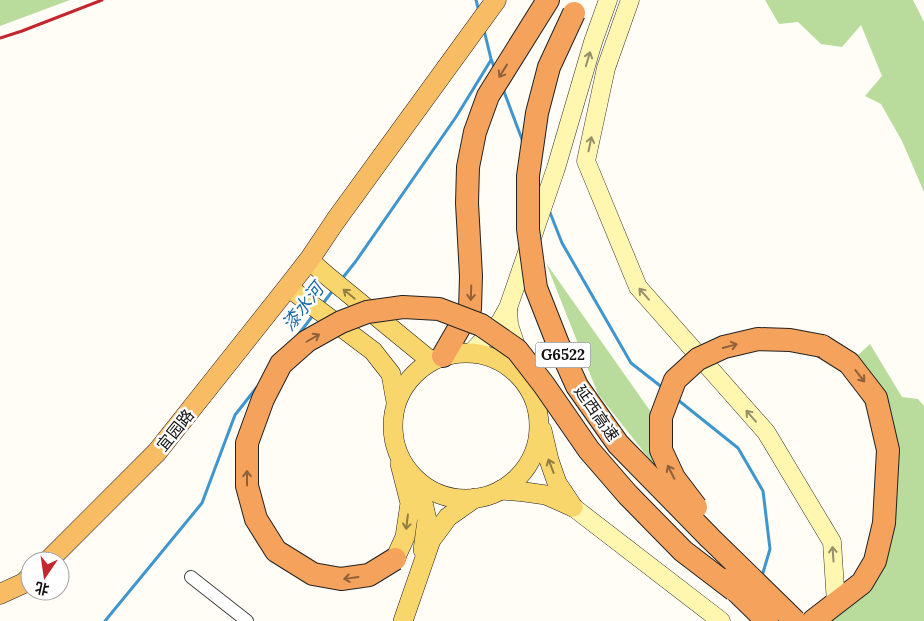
<svg xmlns="http://www.w3.org/2000/svg" width="924" height="621" viewBox="0 0 924 621" font-family="Lora,'Noto Sans SC',serif">
	<style>
		.forest { fill: #b9dc9c }
		.lines { fill: none; stroke-linecap: round; stroke-linejoin: round }
		.stream { stroke: #3f96cf; stroke-width: 3 }
		.minor-casing { stroke: #444; stroke-width: 14 }
		.secondary-casing { stroke: #333; stroke-width: 19 }
		.primary-casing { stroke: #222; stroke-width: 20 }
		.trunk-casing { stroke: #222; stroke-width: 21 }
		.motorway-casing { stroke: #222; stroke-width: 24 }
		.minor { stroke: #fff; stroke-width: 12 }
		.secondary { stroke: #fff6b0; stroke-width: 18 }
		.primary { stroke: #f9d66b; stroke-width: 19 }
		.trunk { stroke: #f7bc64; stroke-width: 20 }
		.motorway { stroke: #f5a25d; stroke-width: 22 }
		.rail { stroke: #c4262e; stroke-width: 3 }
		.motorway-bridge-casing { stroke: #222; stroke-width: 24; stroke-linecap: butt }
		.motorway-bridge { stroke: #f5a25d; stroke-width: 22 }
		.oneway { stroke: #948f68 }
		.oneway2 { stroke: #8e613b }
		.oneway3 { stroke: #917d42 }
		.labels { text-anchor: middle; stroke-width: 5; stroke-linejoin: round; paint-order: stroke }
		.shield { fill: #fff; stroke: #585858; stroke-width: 1 }
		.shield-label { font-size: 15px; font-weight: bold; fill: #111 }
		.street-label { font-size: 16px; fill: #111; stroke: #fff }
		.water-label { font-size: 18px; font-style: italic; fill: #1768a6; stroke: #fff }
	</style>
	<rect width="100%" height="100%" fill="#fffdf5"/>
	<g class="forest">
		<path d="M0,0h70l-70,26z"/>
		<path d="M765,0h148l11,22v170l-22,-51 -21,-37 -16,-8 17,-20 -21,-51 -19,22 -21,-3 -23,-22 -19,2z"/>
		<path d="M546,263l112,159 12,63 -72,-91z"/>
		<path d="M870,344l32,53 16,2 6,7v215h-99l60,-92 -8,-103 -33,-58z"/>
	</g>
	<g class="lines">
		<g class="stream">
			<path d="M476,0l3,12"/>
			<path d="M484,30l7,29 4,10"/>
			<path d="M503,89l20,53"/>
			<path d="M549,210l13,33 69,120 32,25"/>
			<path d="M341,280l15,-19 100,-144 35,-57"/>
			<path d="M321,306l13,-17"/>
			<path d="M298,335l16,-21"/>
			<path d="M678,400l60,48 25,43 7,58 -8,27"/>
			<path d="M105,621l97,-118 33,-88 22,-28"/>
		</g>
		<g class="minor-casing">
			<path id="minor" d="M191,577l56,44"/>
		</g>
		<g class="secondary-casing">
			<g id="secondary">
				<path d="M630,0l-24,68 -20,93 52,126 128,145 66,110 4,61"/>
				<path d="M508,308l1,17 23,68"/>
				<path d="M472,352l28,-30 8,-14 48,-140 37,-126 15,-42"/>
				<path d="M573,507l148,114"/>
			</g>
		</g>
		<g class="primary-casing">
			<g id="primary">
				<path d="M309,260l17,15 105,86"/>
				<path d="M288,287l85,64 18,23 5,28"/>
				<circle cx="466" cy="426" r="73"/>
				<path d="M542,430l7,30 8,23 16,24"/>
				<path d="M413,480l9,18 5,22 -4,30"/>
				<path d="M501,490l24,2 21,3 27,12"/>
				<path d="M395,559l10,-22 5,-34 -10,-39"/>
				<path d="M403,621l28,-81 17,-23 27,-19"/>
			</g>
		</g>
		<g class="trunk-casing">
			<g id="trunk">
				<path d="M48,561l109,-109 131,-165 21,-27 27,-40 160,-220"/>
				<path d="M0,594l24,-11 6,-6"/>
			</g>
		</g>
		<g class="motorway-casing">
			<g id="motorway">
				<path d="M443,356l27,-47 1,-33 -4,-73 1,-36 7,-35 13,-36 60,-96"/>
				<path d="M813,621l49,-38 13,-22 9,-38 4,-73 -12,-52 -27,-35 -27,-17"/>
			</g>
		</g>
		<use href="#minor" class="minor"/>
		<use href="#secondary" class="secondary"/>
		<use href="#primary" class="primary"/>
		<use href="#trunk" class="trunk"/>
		<use href="#motorway" class="motorway"/>
		<path class="rail" d="M0,38l22,-7 80,-31"/>
		<g class="motorway-bridge-casing">
			<g id="motorway-bridge">
				<path d="M574,13l-25,54 -12,46 -9,63v53l8,59 22,56 19,42 41,58 92,94 85,83"/>
				<path d="M696,507l-22,-29 -13,-28v-33l14,-37 23,-21 26,-12 34,-8 32,1 32,6"/>
				<path d="M395,559l-26,16 -28,4 -28,-5 -37,-23 -20,-32 -9,-33v-43l16,-44 18,-35 26,-23 34,-19 26,-10 36,-5 36,2 42,16 36,25 27,35 45,65 39,45 55,56 51,39"/>
				<path d="M725,580l42,41"/>
			</g>
		</g>
		<use href="#motorway-bridge" class="motorway-bridge"/>
	</g>
	<defs><path id="oneway-shaft" d="M-6 0H5M1.5-3L5.5 0L1.5 3" fill="none" stroke-width="1.6" stroke-linecap="round" stroke-linejoin="round" transform="scale(1.25)"/></defs>
	<g class="oneway">
		<use href="#oneway-shaft" transform="translate(588 59) rotate(-73)"/>
		<use href="#oneway-shaft" transform="translate(590 144) rotate(-78)"/>
		<use href="#oneway-shaft" transform="translate(644 294) rotate(-131)"/>
		<use href="#oneway-shaft" transform="translate(751 416) rotate(-131)"/>
		<use href="#oneway-shaft" transform="translate(833 554) rotate(-94)"/>
	</g>
	<g class="oneway2">
		<use href="#oneway-shaft" transform="translate(503 71) rotate(122)"/>
		<use href="#oneway-shaft" transform="translate(471 293) rotate(92)"/>
		<use href="#oneway-shaft" transform="translate(313 338) rotate(-30)"/>
		<use href="#oneway-shaft" transform="translate(730 346) rotate(-15)"/>
		<use href="#oneway-shaft" transform="translate(860 376) rotate(52)"/>
		<use href="#oneway-shaft" transform="translate(671 472) rotate(-117)"/>
		<use href="#oneway-shaft" transform="translate(247 478) rotate(-90)"/>
		<use href="#oneway-shaft" transform="translate(351 578) rotate(172)"/>
	</g>
	<g class="oneway3">
		<use href="#oneway-shaft" transform="translate(349 294) rotate(-141)"/>
		<use href="#oneway-shaft" transform="translate(551 466) rotate(-111)"/>
		<use href="#oneway-shaft" transform="translate(407 522) rotate(97)"/>
	</g>
	<g class="labels">
		<rect class="shield" x="535.5" y="342.5" width="55" height="25" rx="4"/>
		<g class="shield-label">
			<text x="563" y="360">G6522</text>
		</g>
		<g class="street-label">
			<text transform="translate(597 413) rotate(55)" y="6">延西高速</text>
			<text transform="translate(175 430) rotate(-51)" y="6">宜园路</text>
		</g>
		<g class="water-label">
			<text transform="translate(303 307) rotate(-52)" y="6">漆水河</text>
		</g>
	</g>
	<g transform="translate(45 576) rotate(193)"><circle r="24" fill="#ffffff" stroke="#a0a0a0"/>
	<path d="M0-4L9 19L0 12L-9 19Z" fill="#c4262e"/>
	<text y="-8" font-size="14" font-weight="bold" text-anchor="middle" fill="#111111">北</text>
	</g>
</svg>
